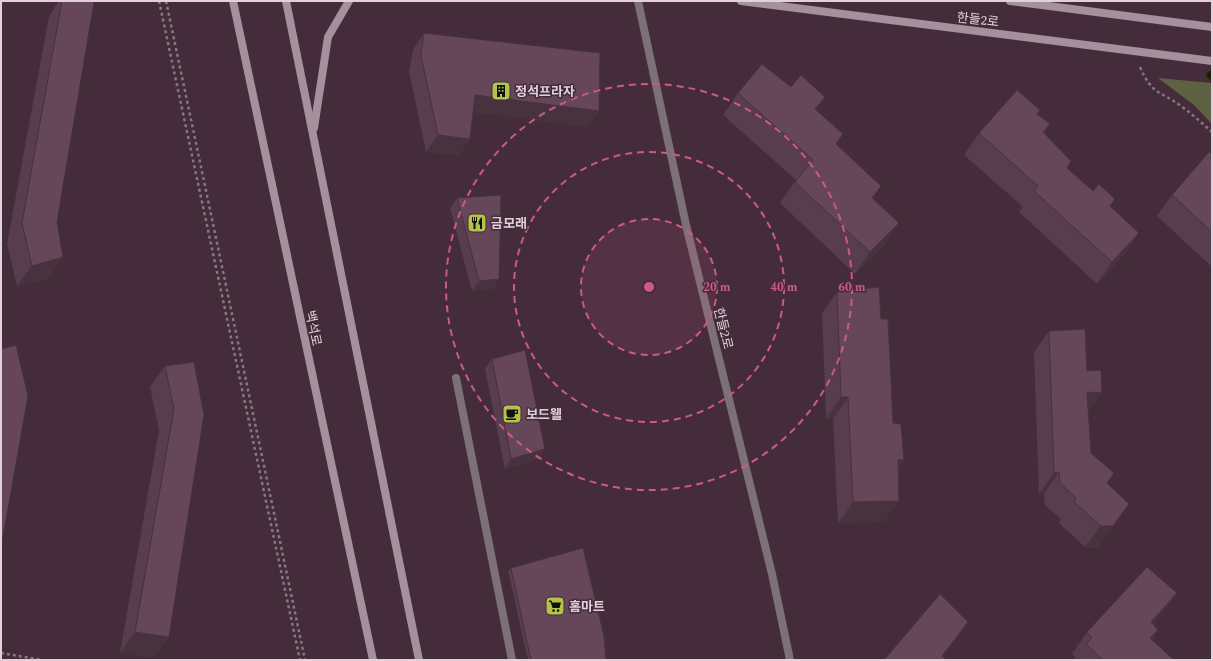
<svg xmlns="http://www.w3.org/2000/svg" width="1213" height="661" viewBox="0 0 1213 661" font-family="Spectral,'Noto Sans KR',serif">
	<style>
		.green { fill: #5c6242 }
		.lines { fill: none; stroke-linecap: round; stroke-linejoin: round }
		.stream { stroke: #1c2003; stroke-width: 7 }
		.path { stroke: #8a7682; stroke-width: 2.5; stroke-dasharray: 3 3; stroke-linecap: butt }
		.lane { stroke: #7d7077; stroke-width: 8 }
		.street { stroke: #7d7077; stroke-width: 8 }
		.secondary { stroke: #a5919d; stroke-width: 8 }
		.wall { fill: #573d4d }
		.shaded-wall { fill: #47323e }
		.building { fill: #654759; stroke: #47323e }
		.ring { fill: none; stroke: #cd5987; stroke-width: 2; stroke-dasharray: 7 5 }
		.labels { text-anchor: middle; stroke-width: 3; stroke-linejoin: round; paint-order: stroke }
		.street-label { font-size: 13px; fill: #e1d1da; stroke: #442c3b }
		.poi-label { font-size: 13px; font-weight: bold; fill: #e1d1da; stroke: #442c3b; text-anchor: start }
		.centre { fill: #cd5987; stroke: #442c3b; stroke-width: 2 }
		.ring-label { font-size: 12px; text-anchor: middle; font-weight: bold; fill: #cd5987; stroke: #442c3b; stroke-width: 3; stroke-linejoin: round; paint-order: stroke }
	</style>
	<rect width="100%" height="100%" fill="#442c3b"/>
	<path class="green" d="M1158,78l54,5v41l-18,-19z"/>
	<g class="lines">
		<path class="stream" d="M1210,75l2,2"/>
		<g class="path">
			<path d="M159,1l141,659"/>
			<path d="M166,1l139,659"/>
			<path d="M1140,67c12,28 19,23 41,39 11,8 21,17 31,26"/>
			<path d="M1,653l41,7"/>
		</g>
		<path class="lane" d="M456,378l56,282"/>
		<path class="street" d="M638,1l48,224 86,349 18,86"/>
		<g class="secondary">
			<path d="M233,1l140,659"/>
			<path d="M286,1l133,659"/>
			<path d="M741,1l471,60"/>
			<path d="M1010,1l202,26"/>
			<path d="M314,128l14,-91 21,-36"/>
		</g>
	</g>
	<g class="wall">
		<path d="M59,1h31l-41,277 -32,8 -10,-42 42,-228z"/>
		<path d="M424,33l175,78 -11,16 -115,-15 -3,27 -11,16 -33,-3 -17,-81 4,-21z"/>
		<path d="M791,87l34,10 -9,13 20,35 37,53 26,25 -15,22 -29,29 -75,-71 16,-23 -73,-65 15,-22z"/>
		<path d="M1037,114l13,10 -6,9 23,35 43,38 29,27 -15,22 -27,29 -78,-72 4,-5 -59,-52 15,-22z"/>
		<path d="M1212,154v113l-55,-51 15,-21z"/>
		<path d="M457,198l42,81 -6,10 -21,2 -22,-83z"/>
		<path d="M837,292l44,27 12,104 11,37 -6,8 -14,54 -46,2 -5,-105h-7l-4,-106z"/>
		<path d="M1049,331l39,80 3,42 16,30 -9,65 -13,-1 -26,-24 2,-4 -16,-14 -1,-11h-5l-5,-142z"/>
		<path d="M492,359l47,100 -34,10 -20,-100z"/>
		<path d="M194,362l-25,275 -15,21 -34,-5 39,-223 -9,-43 15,-21z"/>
		<path d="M511,568l95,92h-78l-20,-89z"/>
		<path d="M1177,593l-15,21 -9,10 5,6 -6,10 22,20h-100l2,-2 -4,-4 15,-22z"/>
	</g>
	<g class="shaded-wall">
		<path d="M475,95l124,16 -11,16 -125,-16z"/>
		<path d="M825,97l-15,22 5,-10z"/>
		<path d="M438,135l32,4 -11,16 -33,-3z"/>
		<path d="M899,223l-15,22 -29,29 15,-22z"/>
		<path d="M1139,233l-15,22 -27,29 15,-22z"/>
		<path d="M63,257l-14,21 -32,8 15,-20z"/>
		<path d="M499,279l-6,10 -21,2 7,-10z"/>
		<path d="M1087,392l15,1 -15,21z"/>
		<path d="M841,397h7l-15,22h-7z"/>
		<path d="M545,449l-6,10 -34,10 6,-10z"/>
		<path d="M898,460h6l-15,22z"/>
		<path d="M1059,472l-15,22h-5l15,-21z"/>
		<path d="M899,501l-15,21 -46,2 15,-22z"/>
		<path d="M1101,526h12l-15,22 -13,-1z"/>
		<path d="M1177,593l-15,21 -26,30 15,-22z"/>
		<path d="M968,622l-15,21 -13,17 2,-4z"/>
		<path d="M1158,630l-15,21 7,-13z"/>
		<path d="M135,632l34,5 -15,21 -34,-5z"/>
	</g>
	<g class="building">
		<path d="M62,1h28l4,1 -37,220 6,35 -31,9 -10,-43z"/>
		<path d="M424,33l176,20 -1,58 -124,-16 -5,44 -32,-4 -17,-80z"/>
		<path d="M762,64l29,23 10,-12 24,22 -10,12 28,25 -7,10 45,42 -9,12 27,25 -29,29 -75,-70 18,-22 -75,-67z"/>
		<path d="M1017,90l23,20 -3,4 13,10 -7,8 28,29 -4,7 26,23 6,-7 16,15 -5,7 29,27 -27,29 -78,-71 4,-5 -59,-53z"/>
		<path d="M1209,152l3,2v78l-40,-37z"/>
		<path d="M501,195l-2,84 -20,2 -22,-83z"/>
		<path d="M879,287l2,32h7l5,104 8,1 3,36h-6l1,41 -46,1 -5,-105h-7l-4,-105z"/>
		<path d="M1085,329l2,42 14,-1 1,23 -15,-1 4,61 23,20 -7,10 22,21 -16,22h-12l-27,-24 2,-4 -16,-15 -1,-11 -5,1 -5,-142z"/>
		<path d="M16,345l12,51 -27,152v-199z"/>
		<path d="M525,350l20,99 -34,10 -19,-100z"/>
		<path d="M194,362l10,53 -35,222 -34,-5 39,-223 -9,-43z"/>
		<path d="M583,548l21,88 2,24h-75l-20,-92z"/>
		<path d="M1147,567l30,26 -26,29 7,8 -8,8 24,22h-71l-17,-16 6,-7 -5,-5z"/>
		<path d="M940,594l28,28 -26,34 5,4h-63z"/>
	</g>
	<circle cx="649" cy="287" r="68" fill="#cd5987" fill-opacity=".12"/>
	<g class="ring">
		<circle cx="649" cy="287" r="68"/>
		<circle cx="649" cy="287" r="135"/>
		<circle cx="649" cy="287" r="203"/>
	</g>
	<defs>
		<g id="building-square" transform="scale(1)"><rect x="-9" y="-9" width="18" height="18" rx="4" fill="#b3c24b" stroke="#442c3b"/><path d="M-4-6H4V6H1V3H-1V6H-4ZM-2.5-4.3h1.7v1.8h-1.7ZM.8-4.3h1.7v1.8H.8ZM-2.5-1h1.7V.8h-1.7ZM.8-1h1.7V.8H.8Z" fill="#111"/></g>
		<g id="restaurant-square" transform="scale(1)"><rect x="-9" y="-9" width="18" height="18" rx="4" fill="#b3c24b" stroke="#442c3b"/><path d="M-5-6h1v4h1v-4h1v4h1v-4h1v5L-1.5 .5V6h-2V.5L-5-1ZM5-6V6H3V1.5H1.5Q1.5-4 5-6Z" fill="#111"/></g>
		<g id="cafe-square" transform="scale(1)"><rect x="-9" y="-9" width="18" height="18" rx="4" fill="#b3c24b" stroke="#442c3b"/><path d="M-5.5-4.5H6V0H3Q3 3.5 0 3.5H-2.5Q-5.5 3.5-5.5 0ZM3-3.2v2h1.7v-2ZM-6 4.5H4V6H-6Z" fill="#111"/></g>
		<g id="supermarket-square" transform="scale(1)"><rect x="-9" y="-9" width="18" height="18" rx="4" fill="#b3c24b" stroke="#442c3b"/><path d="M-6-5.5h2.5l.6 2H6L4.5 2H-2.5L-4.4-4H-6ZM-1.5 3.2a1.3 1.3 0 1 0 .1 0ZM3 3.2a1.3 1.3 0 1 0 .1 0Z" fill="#111"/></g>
	</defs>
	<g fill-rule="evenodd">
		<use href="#building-square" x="501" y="91"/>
		<use href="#restaurant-square" x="477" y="223"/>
		<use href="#cafe-square" x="512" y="414"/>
		<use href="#supermarket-square" x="555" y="606"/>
	</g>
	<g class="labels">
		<g class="street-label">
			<text transform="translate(978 19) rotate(7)" y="5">한들2로</text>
			<text transform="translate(314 328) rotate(78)" y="5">백석로</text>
			<text transform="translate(724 328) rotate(76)" y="5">한들2로</text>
		</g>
		<g class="poi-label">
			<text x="515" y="96">정석프라자</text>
			<text x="491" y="228">금모래</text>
			<text x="526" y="419">보드웰</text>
			<text x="569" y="611">홈마트</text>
		</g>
	</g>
	<circle cx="649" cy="287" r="6" class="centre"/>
	<g class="ring-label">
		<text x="717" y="291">20 m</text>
		<text x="784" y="291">40 m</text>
		<text x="852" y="291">60 m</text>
	</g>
	<rect width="1213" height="661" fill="none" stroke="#e1d1da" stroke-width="4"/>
</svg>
